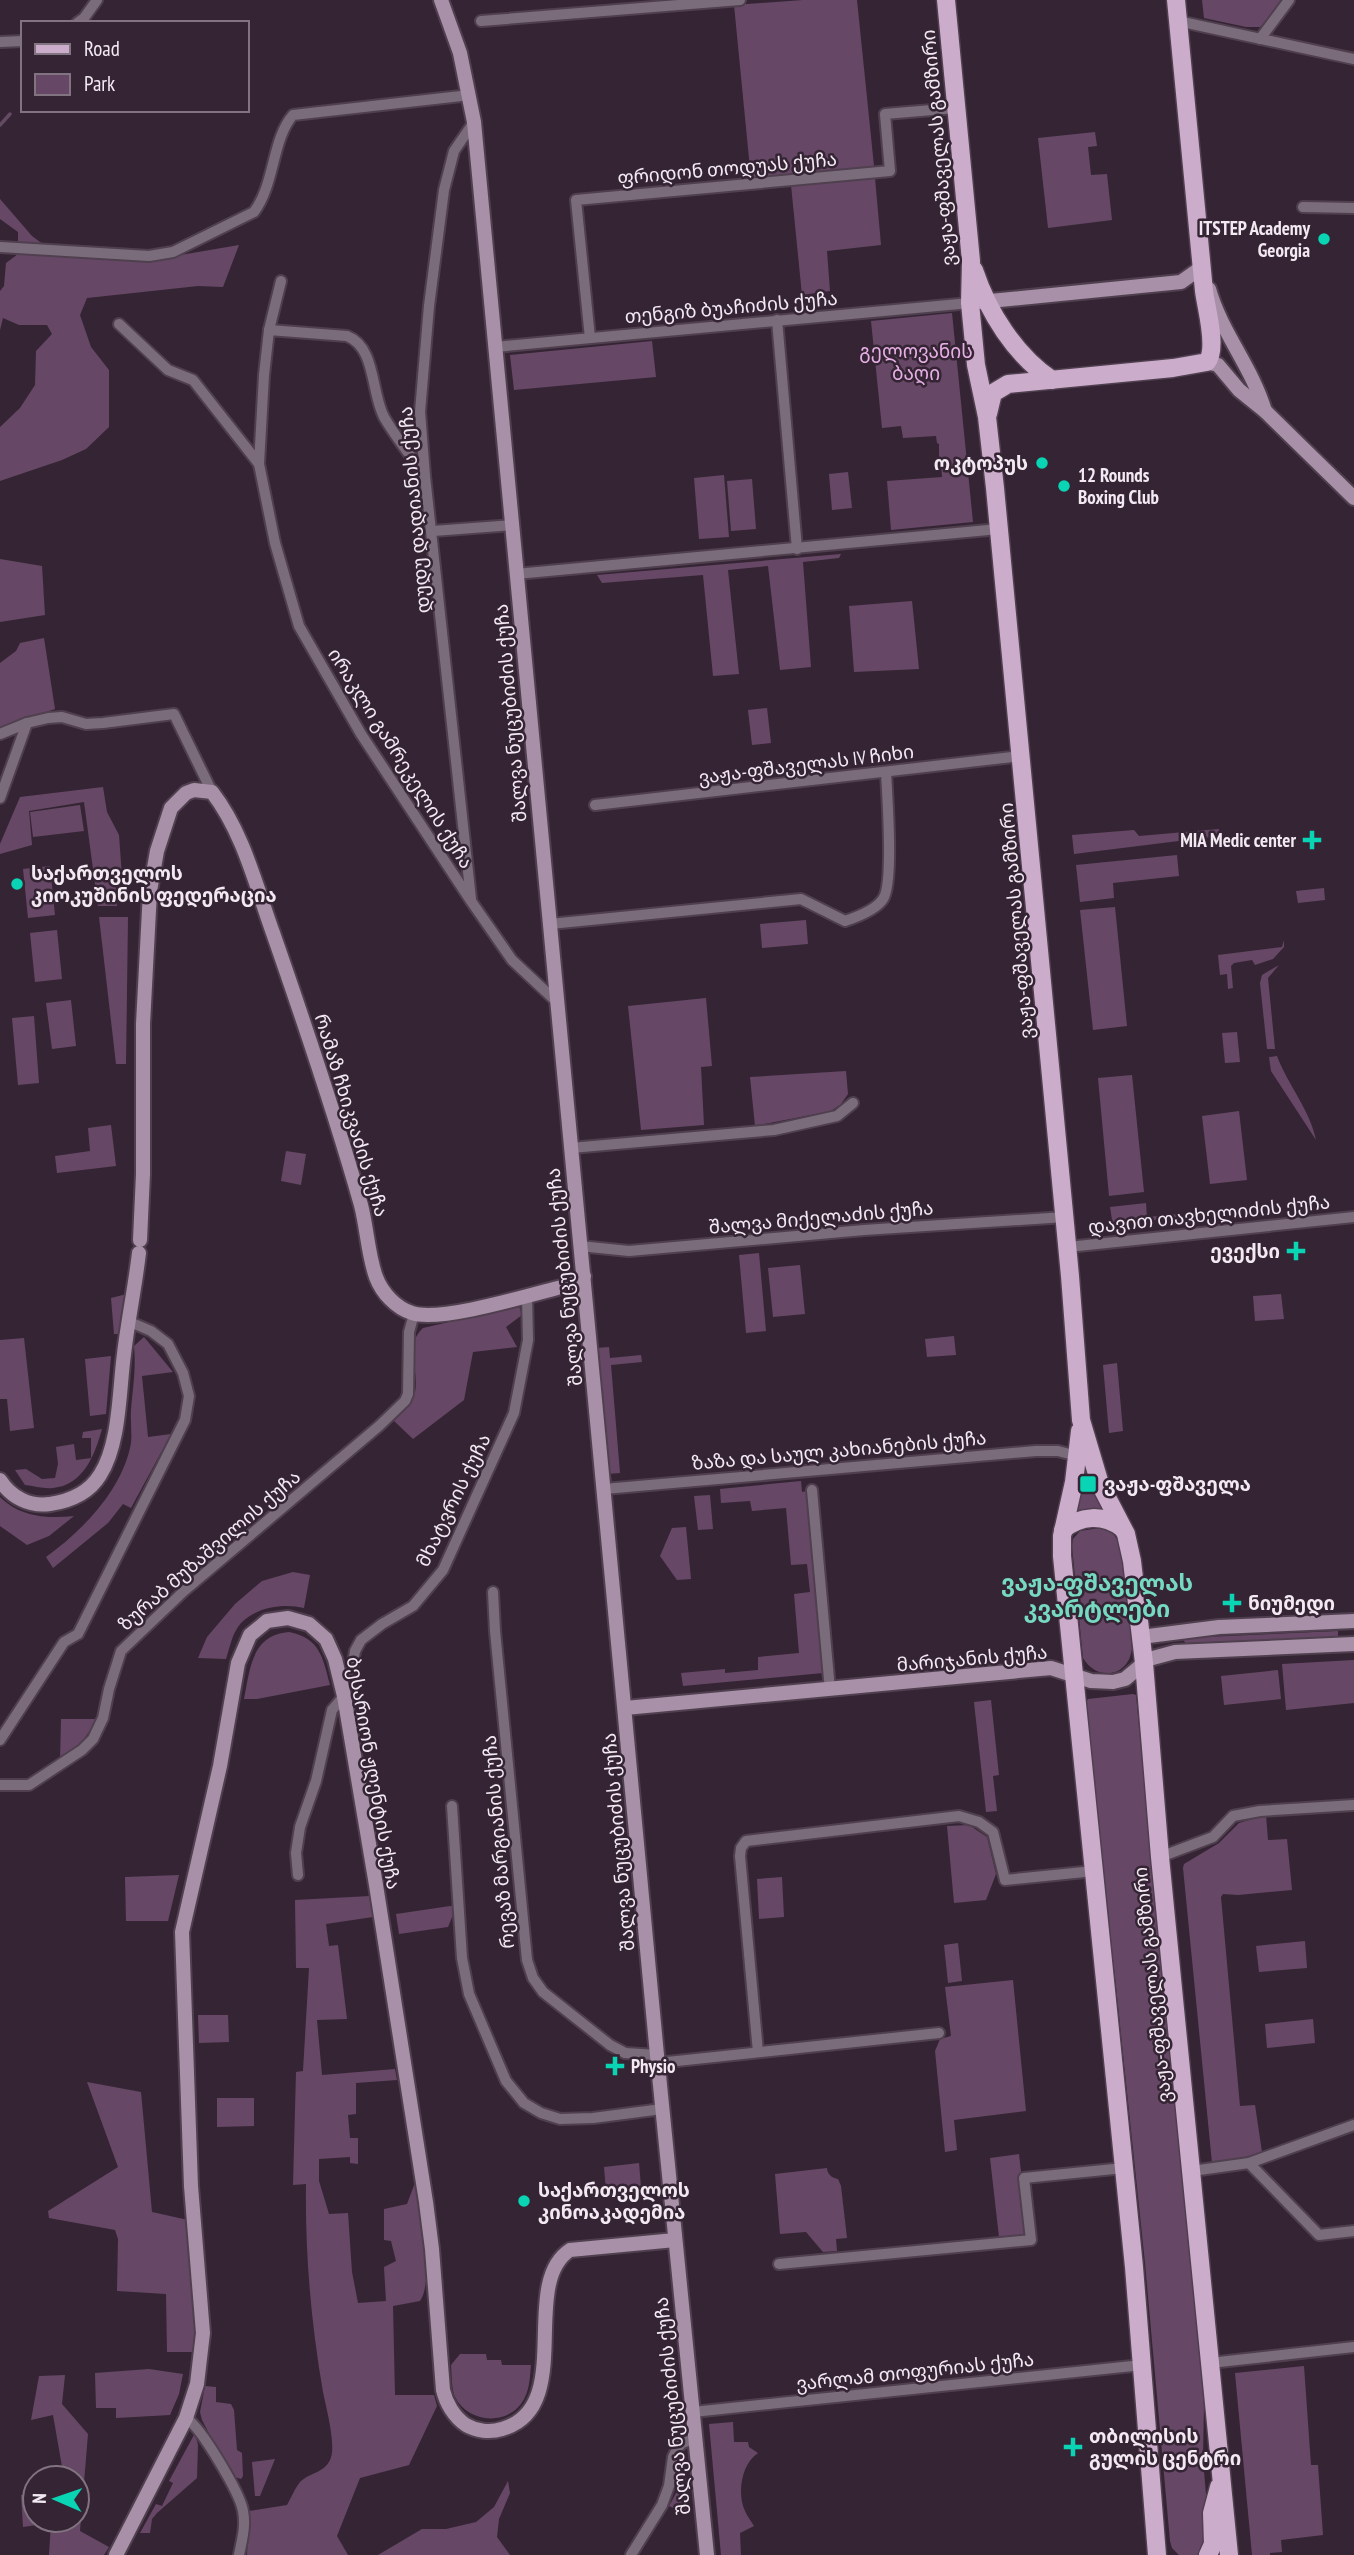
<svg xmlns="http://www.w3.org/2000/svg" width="1354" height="2555" viewBox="0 0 1354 2555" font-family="'PT Sans Narrow','Noto Sans Georgian',sans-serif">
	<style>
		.green { fill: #664866 }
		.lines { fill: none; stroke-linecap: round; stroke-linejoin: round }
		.stream { stroke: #634c63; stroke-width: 3.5 }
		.street-casing { stroke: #50404f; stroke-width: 14 }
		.secondary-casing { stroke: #50404f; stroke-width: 18 }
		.primary-casing { stroke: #50404f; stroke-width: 21 }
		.street { stroke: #7b6c7b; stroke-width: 10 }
		.secondary { stroke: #a890a8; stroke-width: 14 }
		.primary { stroke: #cbaccb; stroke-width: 18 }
		.poi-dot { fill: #09d5b5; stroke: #352534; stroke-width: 2.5 }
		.labels { text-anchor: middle; stroke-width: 5; stroke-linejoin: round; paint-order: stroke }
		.street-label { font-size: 19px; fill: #f3e9f3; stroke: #352534 }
		.poi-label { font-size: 19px; font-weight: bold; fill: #f3e9f3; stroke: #352534; text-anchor: start }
		.park-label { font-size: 19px; fill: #e6afe5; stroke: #352534 }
		.quarter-label { font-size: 23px; font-weight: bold; fill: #76d9c2; stroke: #352534 }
	</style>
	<rect width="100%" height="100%" fill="#352534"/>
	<g class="green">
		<path d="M803,0h54l17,166 -123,13 -17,-174z"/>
		<path d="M1202,0h83l-6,10 -19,17h-14l-42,-9z"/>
		<path d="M1095,132l2,14 -9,1 3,28 16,-1 5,46 -64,8 -10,-90z"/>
		<path d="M875,178l6,67 -54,6 3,40 -28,4 -11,-110z"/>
		<path d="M0,199l32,37 12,9 125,12 70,-12 -16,42 -25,-1 -111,12 -7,17 11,32 18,23v57l-23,22 -24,11 -62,21v-54l20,-19 15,-23 1,-34 16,-17 -5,-9h-28l-16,-7 -3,12v-39l4,-5 2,-23 12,-9v-22l-18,-13z"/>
		<path d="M952,313l21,209 -82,8 -4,-49 55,-4 -1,-14h-2v-19l-2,-1 -1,-7 -33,2 -2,-12 -19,2 -11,-107z"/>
		<path d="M652,341l4,36 -142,13 -4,-35z"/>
		<path d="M848,472l4,36 -20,2 -3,-36z"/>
		<path d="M724,475l5,62 -30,2 -5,-61z"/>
		<path d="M752,479l4,50 -25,2 -4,-50z"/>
		<path d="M841,554l-2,4 -36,4 8,105 -31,3 -12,-104 -40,4 11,104 -26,2 -10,-101 -101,8 -5,-8z"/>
		<path d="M0,559l42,7 3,49 -45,7z"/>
		<path d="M912,601l7,68 -65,3 -5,-66z"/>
		<path d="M44,638l11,71 -55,18v-64l16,-12 4,-8z"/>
		<path d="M767,708l4,35 -19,2 -4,-35z"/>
		<path d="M103,787l4,25 12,23 3,42h7l-1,17 -12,1 1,11h-19l-14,-104 -55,9 3,34 -32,9v-10l20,-47z"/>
		<path d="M80,805l4,26 -51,6 -3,-25z"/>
		<path d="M1219,829v7l-145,18 -2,-19 62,-5 5,6z"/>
		<path d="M1177,855l2,21 -66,7 1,15 -34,4 -4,-37z"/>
		<path d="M50,866l5,49 -27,3 -5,-49z"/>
		<path d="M1324,888l1,12 -27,3 -2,-12z"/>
		<path d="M1115,907l12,119 -34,4 -13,-120z"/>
		<path d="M99,917h29l-2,147h-10z"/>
		<path d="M806,920l2,24 -46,4 -2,-24z"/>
		<path d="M57,930l5,49 -27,3 -5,-49z"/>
		<path d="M1284,940v7l-11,12 -18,6 -3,-5 -18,3 -3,3 2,22 -5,1 -1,-15 -7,1 -2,-20 64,-8z"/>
		<path d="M1279,965l-11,13 7,71h-8l-7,-66 2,-8z"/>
		<path d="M706,998l6,68 -11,1 3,58 -63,5 -13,-124z"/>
		<path d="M71,1000l5,46 -24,3 -6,-46z"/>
		<path d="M34,1016l5,67 -21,2 -6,-67z"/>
		<path d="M1237,1032l3,30 -15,1 -3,-30z"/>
		<path d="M1277,1056c11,29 33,54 39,84l-45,-69 -2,-14z"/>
		<path d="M846,1071l2,23 -7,10 -10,7 -76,15 -5,-49z"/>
		<path d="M1132,1075l12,117 -35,4 -11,-118z"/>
		<path d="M1239,1111l8,69 -37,4 -8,-68z"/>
		<path d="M111,1125l5,41 -59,7 -2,-17 35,-5 -2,-23z"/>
		<path d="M286,1151l20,3 -5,31 -20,-4z"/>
		<path d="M1146,1203l1,14 32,-3 1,4 -72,6v-3l4,-1 -2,-13z"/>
		<path d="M759,1253l7,78 -20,2 -7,-78z"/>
		<path d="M800,1265l5,49 -32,3 -5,-49z"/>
		<path d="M127,1294l-5,40h-8l-3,-36z"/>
		<path d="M1281,1294l3,25 -29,2 -2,-25z"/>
		<path d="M519,1306l3,9 -16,12 11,20 -44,5 -9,48 -51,39 -20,-19c6,-6 16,-14 20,-21 10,-24 -11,-52 10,-71z"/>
		<path d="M954,1336l2,19 -29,2 -2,-18z"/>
		<path d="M144,1337l29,35 -31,4 6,61 23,-3 -40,74 -8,-4 -15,19 -55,45 -7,-11c36,-26 74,-65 84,-109 3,-12 0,-25 1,-38 2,-24 5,-39 3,-64z"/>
		<path d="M24,1338l10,90 -24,3 -3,-32h-7v-59z"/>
		<path d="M609,1347l1,11 31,-3 1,7 -31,3 9,108 -13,1 -11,-126z"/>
		<path d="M111,1356l-5,58 -16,2 -5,-57z"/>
		<path d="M1117,1363l6,68 -14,2 -6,-68z"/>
		<path d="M102,1429c-7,25 -18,56 -49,59 -9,1 -19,-2 -28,-3l-10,-15 11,-1 16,10 13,-1 3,-14 -2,-17 18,-3 2,16 15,-2v-20h-9l1,-6z"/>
		<path d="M1083,1453l9,31 12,29h-26z"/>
		<path d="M801,1481l1,11 5,-1 16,182 -140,13 -2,-13 44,-4v4l33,-3v-13l41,-4 -5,-59 16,-2 -3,-28 -16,1 -5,-57 -34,3 -2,-10 -29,2 -1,-14z"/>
		<path d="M710,1495l3,34 -15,1 -4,-34z"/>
		<path d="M0,1497c20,20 48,22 74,19l-25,20 -22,9 -27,-19z"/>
		<path d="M686,1527l5,52 -14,1 -17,-24 12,-28z"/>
		<path d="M1100,1528l13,5 9,15 10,100c-3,29 -35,34 -49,10l-11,-112 1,-7 7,-8z"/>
		<path d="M293,1572l17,3 -6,33c-20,-5 -48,-1 -63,15 -9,10 -11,24 -15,36l-28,-1 9,-21 28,-33 27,-23z"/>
		<path d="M1338,1631v6l-153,6 -2,-5z"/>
		<path d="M289,1632c31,6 34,26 41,53l-73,14h-13c6,-29 7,-64 45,-67z"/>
		<path d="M1354,1660v43l-68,7 -4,-46z"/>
		<path d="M1278,1670l3,29 -57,6 -3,-29z"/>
		<path d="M1133,1694l3,1 68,709 -1,55 6,71 -8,25h-22l-7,-7 -2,-7 -25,-278 -59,-561 2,-3z"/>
		<path d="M991,1700l8,75 -6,1 4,35 -11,1 -12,-110z"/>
		<path d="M61,1719h37l-19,27 -19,16z"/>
		<path d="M1266,1815l2,25 19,-1 5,51 -54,5 -15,-1 -2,3 19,209 15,-1 7,47 -26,8 -24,3 -29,-295 1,-4 35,-21 20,-20z"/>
		<path d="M969,1825l18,12 9,37 -10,26 -32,3 -7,-77z"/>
		<path d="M179,1875l-11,46h-42l-1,-44z"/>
		<path d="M782,1877l2,40 -25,2 -2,-40z"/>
		<path d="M370,1896l3,21 -47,7 3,22 9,-1 9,74 -30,1 5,55 73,-6 2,11 -41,3v31l-8,1 2,23h8v26l-8,-1v-6l-31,2v22l10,33 19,-1 4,59 6,31 28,-2 -2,-34 12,-6 -5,-20 -7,-1v-31l23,-5 9,-24c4,27 19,100 4,121l-27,5 2,89h39l3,11 -28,59 -49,13 -23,58 11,19h-101l2,-44 38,-6c4,-7 8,-17 13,-23 9,-9 24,-9 30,-22 7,-13 -4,-53 -7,-68 -12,-69 -18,-139 -17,-208l-13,1 3,-113 7,-1 6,-103h-13l-1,-68z"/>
		<path d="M457,1905l-9,22 -49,7 -3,-20z"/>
		<path d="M1305,1941l2,27 -48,4 -3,-26z"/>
		<path d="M958,1943l4,38 -14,2 -4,-38z"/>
		<path d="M1013,1980l13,131 -72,9 3,30 -12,2 -10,-101 5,-12 11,-3 -6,-49z"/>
		<path d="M198,2015h30l1,27 -30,1z"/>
		<path d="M1313,2019l2,24 -48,5 -2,-24z"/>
		<path d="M87,2082l54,10 11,120 36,8 11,75 -4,57h-28l-1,-58 -49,-3 1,-52 -3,-9 -66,-12 -1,-7 70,-44z"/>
		<path d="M217,2098h37v28l-37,1z"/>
		<path d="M1019,2154l9,80 -29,3 -9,-79z"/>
		<path d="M639,2163l2,24 -35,4 -2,-24z"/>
		<path d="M827,2168c0,6 5,10 11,11l3,7 6,52 -11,1 1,12 -14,1 -17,-20 -26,2 -5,-60z"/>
		<path d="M460,2354h26l1,6h14l1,5h29c-1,10 -1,22 -6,32 -13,29 -56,28 -70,0 -4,-9 -3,-22 -4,-32z"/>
		<path d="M1304,2366l7,99h7l5,70 -42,5 1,12 -12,1v2h-18l-17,-182z"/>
		<path d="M149,2369l34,5 -4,20 -9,21 -54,3v-10h-20l-1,-35z"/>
		<path d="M65,2375l-3,29 26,30 -8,97 29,16 -5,8h-55l2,-32 -28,4 -2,-32 14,-3v28h42v-42h-13l-11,-63 -22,5 8,-44z"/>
		<path d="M205,2386l11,1v15l15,2 3,6 3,40 5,3 1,23 -2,3 -10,-3 -29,-56 -2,-8z"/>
		<path d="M733,2422l1,20h14l1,5 9,6c-17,11 -21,41 -13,58 2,5 6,10 9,15l-14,7 1,22h-20l-12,-131z"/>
		<path d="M195,2433l3,12 -1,33 -40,35 -5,6 -2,14h-10l16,-29 6,2 11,-23 -4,-2z"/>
		<path d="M681,2455h2l7,56h-11l-10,-5 7,-13z"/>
		<path d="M275,2459l-15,37h-5l-3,-34z"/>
		<path d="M508,2481l2,12 -11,26 -2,18 13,18h-132l44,-26h24l30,-7 18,-15z"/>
	</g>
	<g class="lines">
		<path class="stream" d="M0,125l10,-11"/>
		<g class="street-casing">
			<g id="street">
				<path d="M481,21l259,-21"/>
				<path d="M1178,21l176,38"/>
				<path d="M77,23l7,-5 13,-18"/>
				<path d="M1260,39l29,-39"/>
				<path d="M0,42l23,-1"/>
				<path d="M1303,207l51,1"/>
				<path d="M0,247l149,9 24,-4 81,-40c21,-28 18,-73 39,-97l177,-20"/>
				<path d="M777,320l20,229"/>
				<path d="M119,324l49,46 25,10 66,84"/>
				<path d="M269,330l12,-49"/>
				<path d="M590,338l-14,-138 314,-29 -5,-57 71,-6"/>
				<path d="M495,347l475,-44"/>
				<path d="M425,476c-13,-19 -29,-38 -41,-59 -13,-24 -8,-70 -37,-81l-78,-6 -5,45 -5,89 16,79 24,83 62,108 110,167 41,59 45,42"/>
				<path d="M433,531l79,-6"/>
				<path d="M516,574l483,-45"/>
				<path d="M0,734l27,-11"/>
				<path d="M0,798l27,-75 21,-5 14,-1 24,7 17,-1 71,-9 38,78"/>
				<path d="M595,805l426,-49"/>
				<path d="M471,899l-46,-423 -5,-64 9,-106 15,-116 10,-39 20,-29"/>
				<path d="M550,924l251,-25 44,22c12,-4 31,-11 38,-22 11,-15 4,-105 3,-127"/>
				<path d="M571,1148l203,-18 63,-14 16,-13"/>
				<path d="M580,1246l49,5 235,-21 201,-13"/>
				<path d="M1068,1247l286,-30"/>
				<path d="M604,1489l432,-38h22l19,5"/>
				<path d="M812,1490l18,200"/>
				<path d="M493,1592l2,39 32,329 6,18 10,14 67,53 15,8 32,2"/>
				<path d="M341,1682l11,-13 3,-18 6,-11 21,-16 31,-18 30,-36 71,-157 14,-73 -1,-44"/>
				<path d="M0,1740l64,-98 14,-8 107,-214 4,-24 -6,-23 -15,-29 -17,-13 -21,-9"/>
				<path d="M0,1785h29l53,-35 11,-11 10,-21 6,-29 12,-38 63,-60 195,-165 26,-25 3,-7 1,-62 5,-18"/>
				<path d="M452,1806l10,152 7,36 37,87 18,22 17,10 19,6 33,-1 69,-9"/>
				<path d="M1160,1857l53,-20 20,-21 27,-5 94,-6"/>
				<path d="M298,1875l-2,-22 4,-26 16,-46 16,-71 12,-14"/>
				<path d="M758,2052l-18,-196 1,-8 5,-7 213,-25 20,6 14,10 12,48 89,-9"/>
				<path d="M658,2063l281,-30"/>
				<path d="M1249,2163l70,72 35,-4"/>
				<path d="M1192,2171l57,-8 105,-38"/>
				<path d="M779,2264l252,-24 -7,-62 100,-10"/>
				<path d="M1210,2363l144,-16"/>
				<path d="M693,2412l449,-47"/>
				<path d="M186,2418c15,9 54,75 57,93 3,15 -1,29 -4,44"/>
				<path d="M631,2555l31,-50 7,-19 4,-29 4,-8 5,-6 13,-4"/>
			</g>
		</g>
		<g class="secondary-casing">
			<g id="secondary">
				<path d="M441,0l19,53 14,69 183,1933 50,500"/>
				<path d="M1209,289c12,43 43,78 56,122"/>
				<path d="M980,302l201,-20 17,-12 3,-6"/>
				<path d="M1207,362l11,3 21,25 26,21 89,87"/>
				<path d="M140,1240l3,-66v-150l7,-133 7,-40 14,-43 15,-15 8,-3 18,2c31,40 44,94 61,141 31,89 62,180 88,272 6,23 7,50 15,72 6,16 20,31 36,36 30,10 127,-21 161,-29l11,-8"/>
				<path d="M0,1480c11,17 29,27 50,24 20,-3 39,-11 50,-29 20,-31 19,-84 24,-121 4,-34 11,-67 15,-101"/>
				<path d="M1141,1637l78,-10 135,-6"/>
				<path d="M625,1708l426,-40 40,13 22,1 12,-3 24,-20 26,-7 179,-8"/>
				<path d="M116,2555l70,-137 11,-34 6,-51 -12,-147 -9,-254 38,-166 18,-103 12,-28 17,-14 21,-3 21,6 17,15 9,20 9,37 32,189 50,317 6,47 11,141c3,13 11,27 23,35 10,6 24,8 36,4 75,-21 16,-145 68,-179l105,-10"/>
			</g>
		</g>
		<g class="primary-casing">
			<g id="primary">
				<path d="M946,0l25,261 -1,42 6,62 11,52 8,71 75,788 11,144 19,64 26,50 6,27 12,102 16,194 69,698"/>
				<path d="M974,270c14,42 41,85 78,110"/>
				<path d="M988,414l5,-21 15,-9 165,-16 34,-6c11,-14 -1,-54 -3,-71l-28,-291"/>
				<path d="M1080,1431l-6,51 -12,54v20l72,711 23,288"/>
				<path d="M1063,1530c17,-15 41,-16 59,-2"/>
				<path d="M1208,2555l5,-11 -1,-31 7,-26"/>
			</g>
		</g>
		<use href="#street" class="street"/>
		<use href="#secondary" class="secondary"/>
		<use href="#primary" class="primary"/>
	</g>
	<g class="poi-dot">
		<circle cx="1324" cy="239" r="7"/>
		<circle cx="1042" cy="463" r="7"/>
		<circle cx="1064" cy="486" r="7"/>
		<path d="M1308.5 829.5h7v7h7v7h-7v7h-7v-7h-7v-7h7z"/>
		<circle cx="17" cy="884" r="7"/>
		<path d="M1292.5 1240.5h7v7h7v7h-7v7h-7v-7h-7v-7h7z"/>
		<rect x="1079" y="1475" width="18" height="18" rx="3.5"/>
		<path d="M1228.5 1592.5h7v7h7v7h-7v7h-7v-7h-7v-7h7z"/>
		<path d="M611.5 2055.5h7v7h7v7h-7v7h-7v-7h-7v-7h7z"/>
		<circle cx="524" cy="2201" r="7"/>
		<path d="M1069.5 2436.5h7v7h7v7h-7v7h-7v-7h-7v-7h7z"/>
	</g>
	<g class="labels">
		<g class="street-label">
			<text transform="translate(938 148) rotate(-95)" y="7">ვაჟა-ფშაველას გამზირი</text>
			<text transform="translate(727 168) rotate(-5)" y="7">ფრიდონ თოდუას ქუჩა</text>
			<text transform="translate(731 307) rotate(-5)" y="7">თენგიზ ბუაჩიძის ქუჩა</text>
			<text transform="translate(414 510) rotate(-95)" y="7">დუდუ დადიანის ქუჩა</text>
			<text transform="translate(510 713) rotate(-95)" y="7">შალვა ნუცუბიძის ქუჩა</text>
			<text transform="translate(401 758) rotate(58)" y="7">ირაკლი გამრეკელის ქუჩა</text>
			<text transform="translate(806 764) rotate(-7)" y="7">ვაჟა-ფშაველას IV ჩიხი</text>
			<text transform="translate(1016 921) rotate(-95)" y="7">ვაჟა-ფშაველას გამზირი</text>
			<text transform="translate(352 1115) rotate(73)" y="7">რამაზ ჩხიკვაძის ქუჩა</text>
			<text transform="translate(1209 1214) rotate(-6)" y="7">დავით თავხელიძის ქუჩა</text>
			<text transform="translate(821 1217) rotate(-5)" y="7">შალვა მიქელაძის ქუჩა</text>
			<text transform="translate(564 1277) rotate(-96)" y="7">შალვა ნუცუბიძის ქუჩა</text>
			<text transform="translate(839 1450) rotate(-5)" y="7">ზაზა და საულ კახიანების ქუჩა</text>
			<text transform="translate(453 1500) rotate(-64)" y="7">მხატვრის ქუჩა</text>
			<text transform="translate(209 1550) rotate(-41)" y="7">ზურაბ მუზაშვილის ქუჩა</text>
			<text transform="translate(972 1658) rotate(-5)" y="7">მარიჯანის ქუჩა</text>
			<text transform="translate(374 1773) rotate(80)" y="7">ბესარიონ ჟღენტის ქუჩა</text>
			<text transform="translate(498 1842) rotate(-95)" y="7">რევაზ მარგიანის ქუჩა</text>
			<text transform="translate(618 1842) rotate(-95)" y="7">შალვა ნუცუბიძის ქუჩა</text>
			<text transform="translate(1152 1985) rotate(-96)" y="7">ვაჟა-ფშაველას გამზირი</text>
			<text transform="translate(915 2371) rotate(-6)" y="7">ვარლამ თოფურიას ქუჩა</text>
			<text transform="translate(672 2406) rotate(-96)" y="7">შალვა ნუცუბიძის ქუჩა</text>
		</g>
		<g class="poi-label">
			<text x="1310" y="235" text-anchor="end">ITSTEP Academy<tspan x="1310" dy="22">Georgia</tspan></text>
			<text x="1028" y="470" text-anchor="end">ოკტოპუს</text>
			<text x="1078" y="482">12 Rounds<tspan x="1078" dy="22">Boxing Club</tspan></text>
			<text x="1296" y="847" text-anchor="end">MIA Medic center</text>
			<text x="31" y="880">საქართველოს<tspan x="31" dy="22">კიოკუშინის ფედერაცია</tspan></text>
			<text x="1280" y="1258" text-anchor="end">ევექსი</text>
			<text x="1104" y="1491">ვაჟა-ფშაველა</text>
			<text x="1248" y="1610">ნიუმედი</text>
			<text x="631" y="2073">Physio</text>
			<text x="538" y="2197">საქართველოს<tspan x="538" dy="22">კინოაკადემია</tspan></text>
			<text x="1089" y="2443">თბილისის<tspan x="1089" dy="22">გულის ცენტრი</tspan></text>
		</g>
		<g class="park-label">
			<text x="916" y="358">გელოვანის<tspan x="916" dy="22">ბაღი</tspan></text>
		</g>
		<g class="quarter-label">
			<text x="1097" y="1591">ვაჟა-ფშაველას<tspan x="1097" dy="26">კვარტლები</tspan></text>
		</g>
	</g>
	<rect x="21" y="21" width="228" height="91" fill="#352534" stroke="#817380" stroke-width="2"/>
	<rect x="35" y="44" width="35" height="10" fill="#cbaccb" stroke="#817380" stroke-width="2"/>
	<text x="84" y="56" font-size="21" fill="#f3e9f3">Road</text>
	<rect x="35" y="74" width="35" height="21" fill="#664866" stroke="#817380" stroke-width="2"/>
	<text x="84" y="91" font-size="21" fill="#f3e9f3">Park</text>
	<g transform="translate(56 2499) rotate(272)"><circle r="33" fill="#352534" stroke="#817380" stroke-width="2"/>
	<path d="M0-5L12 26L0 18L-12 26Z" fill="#09d5b5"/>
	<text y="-10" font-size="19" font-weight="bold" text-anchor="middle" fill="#f3e9f3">N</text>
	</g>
</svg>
